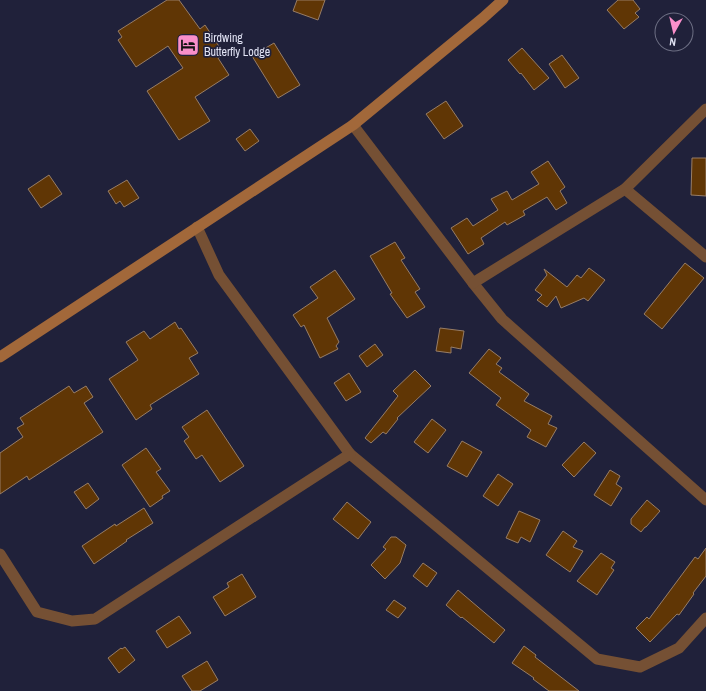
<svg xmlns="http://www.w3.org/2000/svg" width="706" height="691" viewBox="0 0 706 691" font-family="'Archivo Narrow',sans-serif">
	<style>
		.building { fill: #603605; stroke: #977d66 }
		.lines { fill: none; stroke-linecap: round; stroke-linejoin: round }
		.minor { stroke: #755034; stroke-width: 11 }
		.secondary { stroke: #a2683a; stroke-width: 11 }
		.labels { text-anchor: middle; stroke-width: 3.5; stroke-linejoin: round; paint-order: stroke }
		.poi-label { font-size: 12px; fill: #e1e3f4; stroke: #20213a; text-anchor: start }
	</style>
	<rect width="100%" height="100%" fill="#20213a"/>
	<g class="building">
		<path d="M167,0h12l21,29 5,-4 19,29 -6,4 11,17 -34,22 15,24 -31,19 -32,-49 36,-23 -15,-22 -32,21 -18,-27 4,-3 -4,-6z"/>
		<path d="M297,0h28l-7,20 -25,-9z"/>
		<path d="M618,0h15l7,9 -5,4 4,4 -15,12 -17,-19z"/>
		<path d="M274,43l26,42 -22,13 -26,-42z"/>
		<path d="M522,48l27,30 -15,12 -13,-17 -1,1 -12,-14z"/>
		<path d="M562,55l17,23 -14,10 -16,-24z"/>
		<path d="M446,101l17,25 -19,13 -18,-25z"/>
		<path d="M250,129l9,12 -14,10 -9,-12z"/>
		<path d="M692,158h14v38l-15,-1z"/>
		<path d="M548,161l17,26 -5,4 7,12 -11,7 -9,-13 -24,14 2,4 -18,10 -2,-3 -24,16 3,6 -16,10 -17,-26 16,-10 6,8 25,-16 -7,-11 16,-8 5,9 27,-16 -8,-12z"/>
		<path d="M49,175l13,19 -21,14 -13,-19z"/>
		<path d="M127,180l12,18 -15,9 -4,-6 -4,3 -8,-13z"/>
		<path d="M395,242l10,16 -4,2 19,29 -5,3 10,15 -18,11 -17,-24 2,-1 -22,-37z"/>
		<path d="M685,263l19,15 -42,51 -18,-15z"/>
		<path d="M589,268l16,12 -17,21 -4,-3 -23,10 -5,-12 -9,11 -10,-7 5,-5 -7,-5 12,-15 -3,-6 23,18 10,-12 4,3z"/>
		<path d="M335,270l20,29 -28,19 12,24 -3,4 2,3 -18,9 -16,-33 -3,2 -8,-12 25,-17 -8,-11z"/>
		<path d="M175,322l4,7 2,-1 17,25 -9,5 10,16 -49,31 2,4 -16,11 -27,-41 29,-19 -12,-18 18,-11 6,8z"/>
		<path d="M440,328l24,3 -3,18 -10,-2v6l-15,-2z"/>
		<path d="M375,344l8,11 -16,12 -8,-11z"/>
		<path d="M489,349l12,9 -5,6 6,4 -3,4 30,22 -5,7 28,15 -4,8 9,4 -11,19 -19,-10 4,-7 -35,-25 5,-7 -32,-25z"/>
		<path d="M415,370l16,16 -34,32 1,1 -12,15 -3,-2 -12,11 -6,-5 33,-42 -5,-5z"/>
		<path d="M349,373l12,19 -15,9 -12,-18z"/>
		<path d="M69,386l5,7 12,-7 7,11 -9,6 19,29 -74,48 -2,-4 -27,18v-41l23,-16 -6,-9 7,-4 -4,-6z"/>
		<path d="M207,410l37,56 -24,16 -18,-27 -6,4 -12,-18 5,-4 -7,-10z"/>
		<path d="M432,419l14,11 -18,23 -14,-11z"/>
		<path d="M462,441l20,11 -15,25 -20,-11z"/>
		<path d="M584,442l12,11 -22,24 -12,-12z"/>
		<path d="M146,448l15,21 -5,3 14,19 -8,5 1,2 -13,9 -28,-42z"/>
		<path d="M610,470l10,6 -4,8 6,4 -11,18 -17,-11z"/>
		<path d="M498,474l15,10 -15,22 -15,-10z"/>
		<path d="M88,483l11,16 -13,10 -12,-17z"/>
		<path d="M647,500l13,11 -14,16h-1l-4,5 -10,-8v-5z"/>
		<path d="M347,502l24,20 -13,17 -25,-20z"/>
		<path d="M144,508l9,15 -27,17 1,1 -33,23 -12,-18 33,-22 1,2z"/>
		<path d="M519,511l21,9 -10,22 -9,-5 -3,6 -12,-5z"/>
		<path d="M563,531l14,10 -4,6 10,4 -13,21 -24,-17z"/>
		<path d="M391,537h5l10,8 -6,18 -15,16 -14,-14 15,-16 -3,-2z"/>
		<path d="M706,548v28l-13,17 1,1 -15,21 -2,-1 -27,28 -14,-14 11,-11 2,2 46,-62 3,2z"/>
		<path d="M601,553l14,9 -4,6 3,2 -17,25 -20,-14z"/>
		<path d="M423,563l14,10 -10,14 -14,-11z"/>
		<path d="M242,574l14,23 -31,19 -12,-19 16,-10 -2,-4z"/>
		<path d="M458,590l47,40 -11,13 -32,-26 -1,1 -15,-13z"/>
		<path d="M394,600l12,8 -8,10 -12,-8z"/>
		<path d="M179,616l12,17 -24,15 -11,-17z"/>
		<path d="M524,646l12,9 -1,2 44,34h-30l-16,-12 1,-1 -22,-15z"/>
		<path d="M125,647l10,13 -16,13 -11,-15 13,-10 1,1z"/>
		<path d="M207,661l11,19 -18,11h-8l-10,-15z"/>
	</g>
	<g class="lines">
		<g class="minor">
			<path d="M353,125l120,158 29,36 204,181"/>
			<path d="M625,189l81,68"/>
			<path d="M197,227l22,48 131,179 247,205 43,8 39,-19 27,-30"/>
			<path d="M473,283l152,-94 81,-80"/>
			<path d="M0,554l37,58 35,9 23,-2 255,-165"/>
		</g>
		<path class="secondary" d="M0,357l353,-232 130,-107 20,-18"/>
	</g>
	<defs>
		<g id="hotel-square" transform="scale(1.15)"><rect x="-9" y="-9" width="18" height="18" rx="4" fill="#f98fca" stroke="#20213a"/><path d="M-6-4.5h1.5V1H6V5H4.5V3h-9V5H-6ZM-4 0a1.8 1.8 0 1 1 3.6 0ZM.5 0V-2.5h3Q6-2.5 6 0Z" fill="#111"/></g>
	</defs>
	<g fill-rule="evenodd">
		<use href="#hotel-square" x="188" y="45"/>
	</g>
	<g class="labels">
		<g class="poi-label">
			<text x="204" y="42">Birdwing<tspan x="204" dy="14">Butterfly Lodge</tspan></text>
		</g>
	</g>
	<g transform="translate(674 32) rotate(188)"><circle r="19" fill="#20213a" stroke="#6d6f84"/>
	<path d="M0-3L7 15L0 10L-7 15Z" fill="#f98fca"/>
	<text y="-6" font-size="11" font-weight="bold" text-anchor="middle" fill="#e1e3f4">N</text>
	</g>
</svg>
